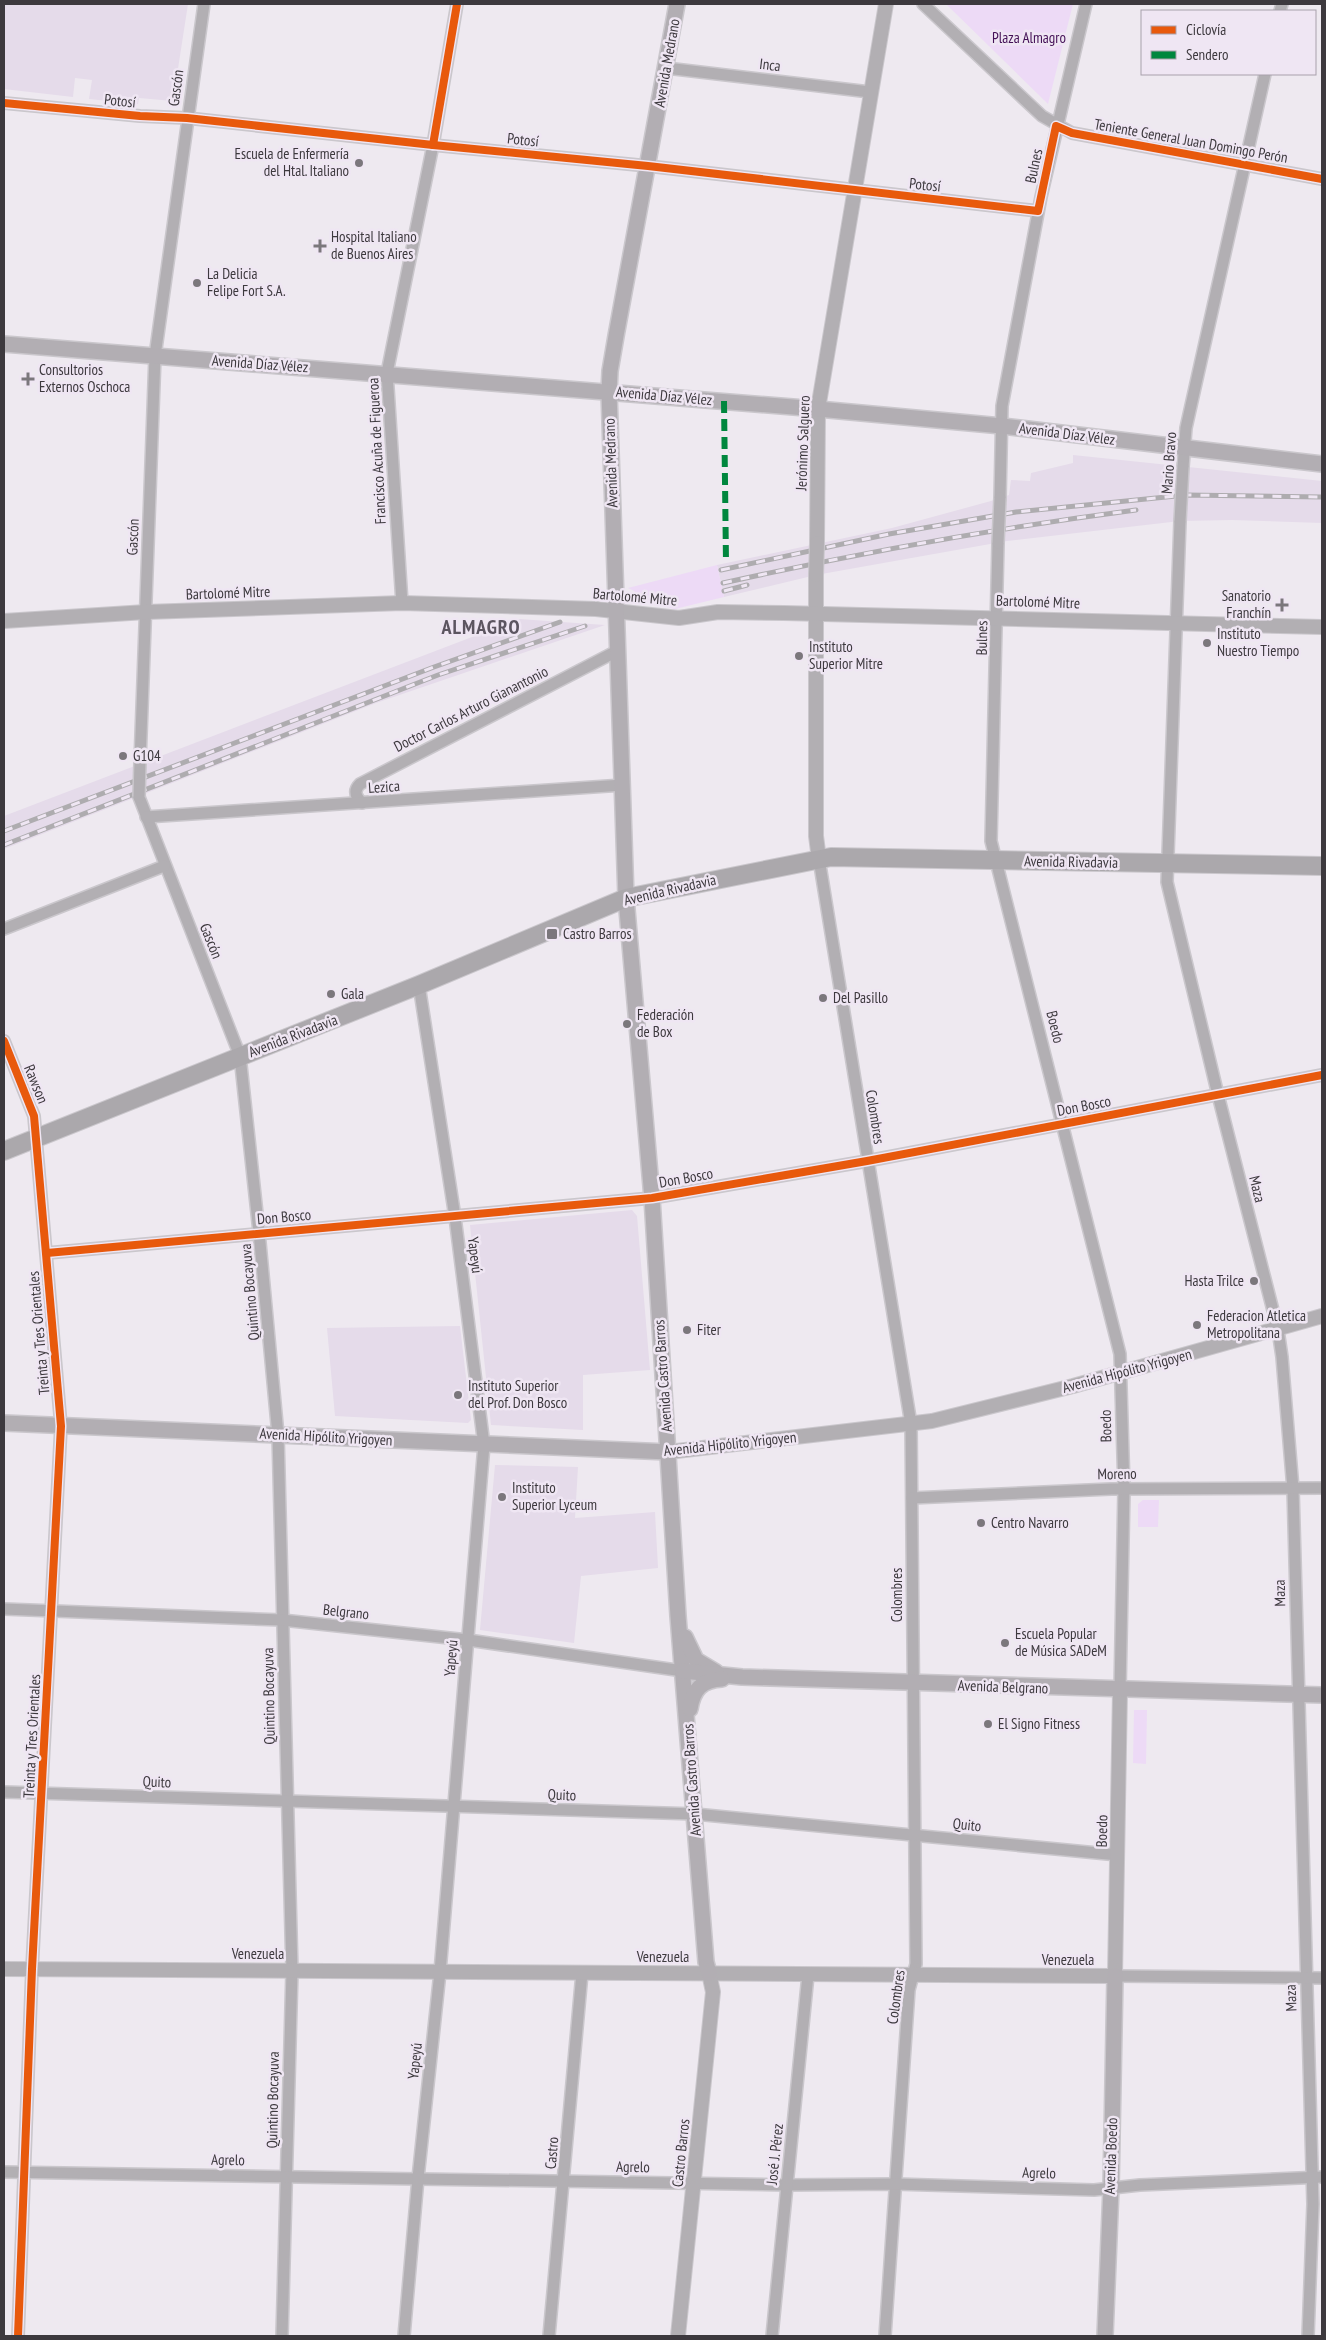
<svg xmlns="http://www.w3.org/2000/svg" width="1326" height="2340" viewBox="0 0 1326 2340" font-family="'PT Sans Narrow',sans-serif">
	<style>
		.built { fill: #e5dbea }
		.green { fill: #eddaf6 }
		.lines { fill: none; stroke-linecap: round; stroke-linejoin: round }
		.minor-casing { stroke: #cac7cc; stroke-width: 14 }
		.tertiary-casing { stroke: #cac7cc; stroke-width: 16 }
		.secondary-casing { stroke: #cac7cc; stroke-width: 18 }
		.primary-casing { stroke: #cac7cc; stroke-width: 20 }
		.minor { stroke: #b2afb3; stroke-width: 11 }
		.tertiary { stroke: #b2afb3; stroke-width: 14 }
		.secondary { stroke: #b2aeb3; stroke-width: 15 }
		.primary { stroke: #aba8ac; stroke-width: 18 }
		.rail-casing { stroke: #aeacaf; stroke-width: 5 }
		.rail { stroke: #efe6f3; stroke-width: 3; stroke-dasharray: 9; stroke-linecap: butt }
		.minor-bridge-casing { stroke: #cac7cc; stroke-width: 14; stroke-linecap: butt }
		.tertiary-bridge-casing { stroke: #cac7cc; stroke-width: 16; stroke-linecap: butt }
		.minor-bridge { stroke: #b2afb3; stroke-width: 11 }
		.tertiary-bridge { stroke: #b2afb3; stroke-width: 14 }
		.quiet { stroke: #00873e; stroke-width: 6; stroke-dasharray: 12 6; stroke-linecap: butt }
		.cycleway-casing { stroke: #efe6f3; stroke-width: 11 }
		.cycleway { stroke: #e8590c; stroke-width: 8 }
		.poi-dot { fill: #7b777c; stroke: #efe6f3; stroke-width: 2 }
		.labels { text-anchor: middle; stroke-width: 5; stroke-linejoin: round; paint-order: stroke }
		.park-label { font-size: 15px; fill: #431056; stroke: #efe6f3 }
		.street-label { font-size: 15px; fill: #3d393e; stroke: #efe6f3 }
		.poi-label { font-size: 15px; fill: #3d393e; stroke: #efe6f3; text-anchor: start }
		.district-label { font-size: 20px; font-weight: bold; letter-spacing: 1px; fill: #5c5560; stroke: #efe6f3 }
	</style>
	<rect width="100%" height="100%" fill="#eee9f0"/>
	<g class="built">
		<path d="M4,4h184l-15,97 -34,-3 -1,6 -49,-5 3,-19 -17,-2 -2,19 -69,-8z"/>
		<path d="M1073,455l249,26v42l-90,-3 -52,1 -173,20 -191,34 -92,22 -7,-32 175,-37 99,-27 18,-6 2,-15 19,1 1,-8 42,-10z"/>
		<path d="M519,619l86,6 -229,78 -372,146v-33z"/>
		<path d="M632,1210l5,6 13,154 -67,5v55l-92,-5 -21,-200z"/>
		<path d="M460,1326l11,94 -3,3 -133,-7 -8,-88z"/>
		<path d="M495,1465l83,2 -3,51 80,-6 3,56 -77,8 -7,67 -94,-13z"/>
	</g>
	<g class="green">
		<path d="M946,4h127l-25,100z"/>
		<path d="M717,565l7,32 -49,12 -36,-9 -5,-9 -6,-3z"/>
		<path d="M1143,1500h16l-1,27h-20v-23z"/>
		<path d="M1134,1710h13l-1,54 -13,-1z"/>
	</g>
	<g class="lines">
		<g class="minor-casing">
			<g id="minor">
				<path d="M923,4l119,112 30,17 250,46"/>
				<path d="M1280,11l2,-7"/>
				<path d="M666,68l204,24"/>
				<path d="M4,103l136,13 47,2 246,27 215,21 390,45"/>
				<path d="M1183,467l3,-39 79,-354"/>
				<path d="M1000,498l2,-92 39,-209 45,-193"/>
				<path d="M1180,521l-13,361 51,213 60,235 4,27 11,132 20,715 -5,132"/>
				<path d="M998,543l-7,298 129,513 4,135 -4,201"/>
				<path d="M402,603l-15,-230 46,-228 24,-141"/>
				<path d="M140,762l15,-406 49,-352"/>
				<path d="M139,797l101,259 19,176 19,203 14,536 -10,365"/>
				<path d="M362,803c-6,-6 -9,-12 -2,-19l257,-133"/>
				<path d="M146,817l477,-32"/>
				<path d="M819,859l92,565 5,540 -7,26 -24,346"/>
				<path d="M4,929l160,-63"/>
				<path d="M4,1041l30,75 27,310 -29,543 -14,367"/>
				<path d="M47,1253l605,-55 215,-37 455,-86"/>
				<path d="M912,1498l199,-9 211,-1"/>
				<path d="M4,1609l278,11 186,20 215,31"/>
				<path d="M4,1792l691,22 423,41"/>
				<path d="M1115,1976l207,2"/>
				<path d="M4,2172l783,13 108,-1 199,6 46,-5 182,-8"/>
				<path d="M404,2336l14,-158 22,-206 44,-527 -29,-228 -36,-232"/>
				<path d="M549,2336l33,-363"/>
				<path d="M772,2336l36,-361"/>
			</g>
		</g>
		<g class="tertiary-casing">
			<g id="tertiary">
				<path d="M817,543l1,-134 68,-405"/>
				<path d="M816,575v261l3,23"/>
				<path d="M4,621l142,-9 256,-9 194,6 83,9 39,-6 66,1 538,14"/>
				<path d="M668,1452l264,-31 141,-35 249,-70"/>
				<path d="M4,1969l1111,7 5,-286"/>
				<path d="M678,2336l35,-344 -4,-19"/>
			</g>
		</g>
		<g class="secondary-casing">
			<g id="secondary">
				<path d="M677,4l-61,332 -6,35 -1,21 17,506 26,300 26,418 28,346 3,11"/>
				<path d="M4,344l814,65 184,17 320,38"/>
				<path d="M4,1423l664,29"/>
				<path d="M685,1637l11,23 20,12"/>
				<path d="M683,1671l59,6 580,18"/>
				<path d="M690,1709c3,-20 12,-29 32,-30"/>
				<path d="M1105,2336l6,-148 4,-212"/>
			</g>
		</g>
		<g class="primary-casing">
			<path id="primary" d="M4,1151l415,-166 207,-87 205,-41 491,9"/>
		</g>
		<use href="#minor" class="minor"/>
		<use href="#tertiary" class="tertiary"/>
		<use href="#secondary" class="secondary"/>
		<use href="#primary" class="primary"/>
		<g class="rail-casing">
			<g id="rail">
				<path d="M721,570l168,-36 127,-22 170,-17 136,2"/>
				<path d="M723,583c136,-30 274,-55 413,-73"/>
				<path d="M724,591l23,-6"/>
				<path d="M4,831l430,-164 126,-45"/>
				<path d="M4,845l434,-170 147,-49"/>
			</g>
		</g>
		<use href="#rail" class="rail"/>
		<g class="minor-bridge-casing">
			<g id="minor-bridge">
				<path d="M1180,521l3,-54"/>
				<path d="M998,543l2,-45"/>
				<path d="M139,797l1,-35"/>
			</g>
		</g>
		<g class="tertiary-bridge-casing">
			<path id="tertiary-bridge" d="M816,575l1,-32"/>
		</g>
		<use href="#minor-bridge" class="minor-bridge"/>
		<use href="#tertiary-bridge" class="tertiary-bridge"/>
		<path class="quiet" d="M724,401l2,161"/>
		<g class="cycleway-casing">
			<g id="cycleway">
				<path d="M4,103l136,13 47,2 246,27 215,21 390,45 18,-85 16,7 250,46"/>
				<path d="M433,145l24,-141"/>
				<path d="M4,1041l30,75 27,310 -29,543 -14,367"/>
				<path d="M47,1253l605,-55 215,-37 455,-86"/>
			</g>
		</g>
		<use href="#cycleway" class="cycleway"/>
	</g>
	<g class="poi-dot">
		<circle cx="359" cy="163" r="5"/>
		<path d="M317.5 238.5h5v5h5v5h-5v5h-5v-5h-5v-5h5z"/>
		<circle cx="197" cy="283" r="5"/>
		<path d="M25.5 371.5h5v5h5v5h-5v5h-5v-5h-5v-5h5z"/>
		<path d="M1279.5 597.5h5v5h5v5h-5v5h-5v-5h-5v-5h5z"/>
		<circle cx="1207" cy="643" r="5"/>
		<circle cx="799" cy="656" r="5"/>
		<circle cx="123" cy="756" r="5"/>
		<rect x="546" y="928" width="12" height="12" rx="2.5"/>
		<circle cx="331" cy="994" r="5"/>
		<circle cx="823" cy="998" r="5"/>
		<circle cx="627" cy="1024" r="5"/>
		<circle cx="1254" cy="1281" r="5"/>
		<circle cx="1197" cy="1325" r="5"/>
		<circle cx="687" cy="1330" r="5"/>
		<circle cx="458" cy="1395" r="5"/>
		<circle cx="502" cy="1497" r="5"/>
		<circle cx="981" cy="1523" r="5"/>
		<circle cx="1005" cy="1643" r="5"/>
		<circle cx="988" cy="1724" r="5"/>
	</g>
	<g class="labels">
		<g class="park-label">
			<text x="1029" y="43">Plaza Almagro</text>
		</g>
		<g class="street-label">
			<text transform="translate(667 63) rotate(-80)" y="5">Avenida Medrano</text>
			<text transform="translate(770 65) rotate(7)" y="5">Inca</text>
			<text transform="translate(176 88) rotate(-82)" y="5">Gascón</text>
			<text transform="translate(120 101) rotate(6)" y="5">Potosí</text>
			<text transform="translate(523 140) rotate(6)" y="5">Potosí</text>
			<text transform="translate(1191 141) rotate(10)" y="5">Teniente General Juan Domingo Perón</text>
			<text transform="translate(1034 166) rotate(-78)" y="5">Bulnes</text>
			<text transform="translate(925 185) rotate(6)" y="5">Potosí</text>
			<text transform="translate(260 364) rotate(4)" y="5">Avenida Díaz Vélez</text>
			<text transform="translate(664 396) rotate(5)" y="5">Avenida Díaz Vélez</text>
			<text transform="translate(1067 434) rotate(7)" y="5">Avenida Díaz Vélez</text>
			<text transform="translate(803 443) rotate(-88)" y="5">Jerónimo Salguero</text>
			<text transform="translate(377 451) rotate(-93)" y="5">Francisco Acuña de Figueroa</text>
			<text transform="translate(611 463) rotate(-92)" y="5">Avenida Medrano</text>
			<text transform="translate(1169 463) rotate(-86)" y="5">Mario Bravo</text>
			<text transform="translate(133 537) rotate(-88)" y="5">Gascón</text>
			<text transform="translate(228 593) rotate(-2)" y="5">Bartolomé Mitre</text>
			<text transform="translate(635 597) rotate(5)" y="5">Bartolomé Mitre</text>
			<text transform="translate(1038 602) rotate(2)" y="5">Bartolomé Mitre</text>
			<text transform="translate(982 638) rotate(-89)" y="5">Bulnes</text>
			<text transform="translate(471 709) rotate(-27)" y="5">Doctor Carlos Arturo Gianantonio</text>
			<text transform="translate(384 787) rotate(-4)" y="5">Lezica</text>
			<text transform="translate(1071 862) rotate(1)" y="5">Avenida Rivadavia</text>
			<text transform="translate(670 890) rotate(-13)" y="5">Avenida Rivadavia</text>
			<text transform="translate(211 941) rotate(68)" y="5">Gascón</text>
			<text transform="translate(1055 1027) rotate(76)" y="5">Boedo</text>
			<text transform="translate(293 1036) rotate(-21)" y="5">Avenida Rivadavia</text>
			<text transform="translate(36 1084) rotate(68)" y="5">Rawson</text>
			<text transform="translate(1084 1106) rotate(-11)" y="5">Don Bosco</text>
			<text transform="translate(875 1117) rotate(81)" y="5">Colombres</text>
			<text transform="translate(686 1178) rotate(-10)" y="5">Don Bosco</text>
			<text transform="translate(1257 1189) rotate(76)" y="5">Maza</text>
			<text transform="translate(284 1217) rotate(-5)" y="5">Don Bosco</text>
			<text transform="translate(475 1255) rotate(83)" y="5">Yapeyú</text>
			<text transform="translate(250 1292) rotate(-95)" y="5">Quintino Bocayuva</text>
			<text transform="translate(39 1333) rotate(-95)" y="5">Treinta y Tres Orientales</text>
			<text transform="translate(1127 1371) rotate(-15)" y="5">Avenida Hipólito Yrigoyen</text>
			<text transform="translate(663 1376) rotate(-94)" y="5">Avenida Castro Barros</text>
			<text transform="translate(1106 1426) rotate(-91)" y="5">Boedo</text>
			<text transform="translate(326 1437) rotate(3)" y="5">Avenida Hipólito Yrigoyen</text>
			<text transform="translate(730 1444) rotate(-6)" y="5">Avenida Hipólito Yrigoyen</text>
			<text transform="translate(1117 1474) rotate(-1)" y="5">Moreno</text>
			<text transform="translate(1280 1593) rotate(-91)" y="5">Maza</text>
			<text transform="translate(897 1595) rotate(-90)" y="5">Colombres</text>
			<text transform="translate(346 1612) rotate(6)" y="5">Belgrano</text>
			<text transform="translate(451 1658) rotate(-85)" y="5">Yapeyú</text>
			<text transform="translate(1003 1687) rotate(2)" y="5">Avenida Belgrano</text>
			<text transform="translate(269 1696) rotate(-91)" y="5">Quintino Bocayuva</text>
			<text transform="translate(32 1736) rotate(-87)" y="5">Treinta y Tres Orientales</text>
			<text transform="translate(692 1780) rotate(-94)" y="5">Avenida Castro Barros</text>
			<text transform="translate(157 1782) rotate(2)" y="5">Quito</text>
			<text transform="translate(562 1795) rotate(2)" y="5">Quito</text>
			<text transform="translate(967 1825) rotate(6)" y="5">Quito</text>
			<text transform="translate(1102 1831) rotate(-89)" y="5">Boedo</text>
			<text x="258" y="1959">Venezuela</text>
			<text x="663" y="1962">Venezuela</text>
			<text x="1068" y="1965">Venezuela</text>
			<text transform="translate(896 1997) rotate(-82)" y="5">Colombres</text>
			<text transform="translate(1291 1998) rotate(-92)" y="5">Maza</text>
			<text transform="translate(415 2061) rotate(-84)" y="5">Yapeyú</text>
			<text transform="translate(273 2100) rotate(-89)" y="5">Quintino Bocayuva</text>
			<text transform="translate(552 2153) rotate(-85)" y="5">Castro</text>
			<text transform="translate(681 2153) rotate(-84)" y="5">Castro Barros</text>
			<text transform="translate(775 2154) rotate(-84)" y="5">José J. Pérez</text>
			<text transform="translate(1111 2156) rotate(-88)" y="5">Avenida Boedo</text>
			<text transform="translate(228 2160) rotate(1)" y="5">Agrelo</text>
			<text transform="translate(633 2167) rotate(1)" y="5">Agrelo</text>
			<text transform="translate(1039 2173) rotate(2)" y="5">Agrelo</text>
		</g>
		<g class="poi-label">
			<text x="349" y="159" text-anchor="end">Escuela de Enfermería<tspan x="349" dy="17">del Htal. Italiano</tspan></text>
			<text x="331" y="242">Hospital Italiano<tspan x="331" dy="17">de Buenos Aires</tspan></text>
			<text x="207" y="279">La Delicia<tspan x="207" dy="17">Felipe Fort S.A.</tspan></text>
			<text x="39" y="375">Consultorios<tspan x="39" dy="17">Externos Oschoca</tspan></text>
			<text x="1271" y="601" text-anchor="end">Sanatorio<tspan x="1271" dy="17">Franchín</tspan></text>
			<text x="1217" y="639">Instituto<tspan x="1217" dy="17">Nuestro Tiempo</tspan></text>
			<text x="809" y="652">Instituto<tspan x="809" dy="17">Superior Mitre</tspan></text>
			<text x="133" y="761">G104</text>
			<text x="563" y="939">Castro Barros</text>
			<text x="341" y="999">Gala</text>
			<text x="833" y="1003">Del Pasillo</text>
			<text x="637" y="1020">Federación<tspan x="637" dy="17">de Box</tspan></text>
			<text x="1244" y="1286" text-anchor="end">Hasta Trilce</text>
			<text x="1207" y="1321">Federacion Atletica<tspan x="1207" dy="17">Metropolitana</tspan></text>
			<text x="697" y="1335">Fiter</text>
			<text x="468" y="1391">Instituto Superior<tspan x="468" dy="17">del Prof. Don Bosco</tspan></text>
			<text x="512" y="1493">Instituto<tspan x="512" dy="17">Superior Lyceum</tspan></text>
			<text x="991" y="1528">Centro Navarro</text>
			<text x="1015" y="1639">Escuela Popular<tspan x="1015" dy="17">de Música SADeM</tspan></text>
			<text x="998" y="1729">El Signo Fitness</text>
		</g>
		<g class="district-label">
			<text x="481" y="634">ALMAGRO</text>
		</g>
	</g>
	<rect width="1326" height="2340" fill="none" stroke="#3d393e" stroke-width="10"/>
	<rect x="1141" y="10" width="175" height="65" fill="#efe6f3" stroke="#a8a1ab"/>
	<rect x="1151" y="26" width="25" height="8" fill="#e8590c" stroke="#a8a1ab"/>
	<text x="1186" y="35" font-size="15" fill="#3d393e">Ciclovía</text>
	<rect x="1151" y="51" width="25" height="8" fill="#00873e" stroke="#a8a1ab"/>
	<text x="1186" y="60" font-size="15" fill="#3d393e">Sendero</text>
</svg>
